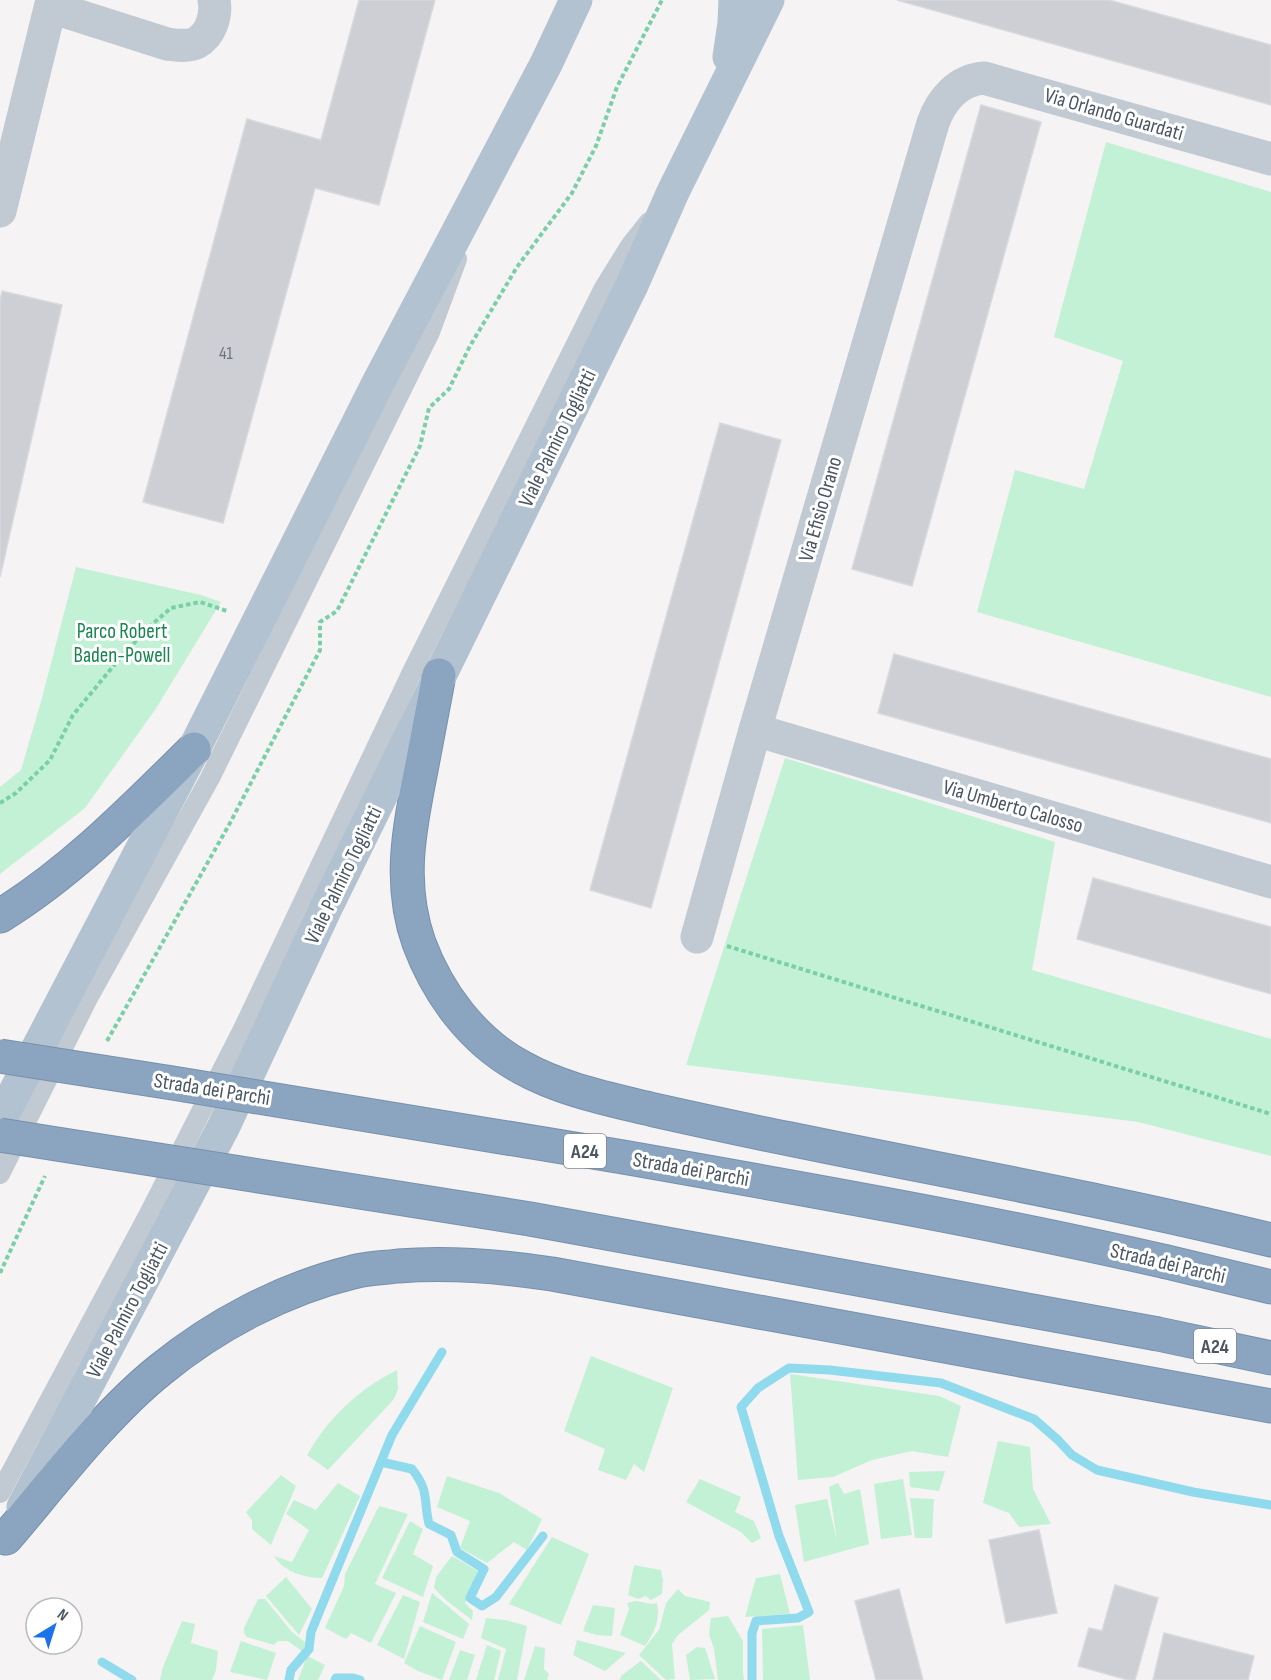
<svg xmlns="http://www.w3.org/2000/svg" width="1271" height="1680" viewBox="0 0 1271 1680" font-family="'Sofia Sans Condensed',sans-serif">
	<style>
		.green { fill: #c3f1d5 }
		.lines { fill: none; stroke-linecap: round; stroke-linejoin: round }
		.stream { stroke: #90daee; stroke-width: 9 }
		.building { fill: #cdcfd5; stroke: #d7d9de; stroke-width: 1.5 }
		.motorway-casing { stroke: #7690ad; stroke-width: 35 }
		.path { stroke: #7ad0a6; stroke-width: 4; stroke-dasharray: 4.5 3; stroke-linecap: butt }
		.service { stroke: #c1cad2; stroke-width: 20 }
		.minor { stroke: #c1cad2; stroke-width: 33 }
		.primary { stroke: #b3c2d1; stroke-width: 33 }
		.motorway { stroke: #8ba5c1; stroke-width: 33 }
		.motorway-bridge-casing { stroke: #7690ad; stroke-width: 35; stroke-linecap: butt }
		.motorway-bridge { stroke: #8ba5c1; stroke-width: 33 }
		.labels { text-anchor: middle; stroke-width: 6; stroke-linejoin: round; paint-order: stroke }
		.number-label { font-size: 18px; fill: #6b747e }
		.shield { fill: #fff; stroke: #808990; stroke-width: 1.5 }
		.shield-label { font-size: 20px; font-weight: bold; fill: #4a5661 }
		.street-label { font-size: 21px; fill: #4a5661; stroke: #fff }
		.park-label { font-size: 21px; fill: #17864f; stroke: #fff }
	</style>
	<rect width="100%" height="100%" fill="#f5f3f3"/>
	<g class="green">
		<path d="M1106,142l165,50v505l-294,-85 38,-142 69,19 39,-128 -69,-24z"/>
		<path d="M76,567l125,28 20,7 -66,108 -70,98 -85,66v-87l21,-17 21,-72z"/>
		<path d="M785,758l270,84 -23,128 239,69v117l-133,-34 -452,-57z"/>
		<path d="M591,1356l82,32 -29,84 -10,-8 -8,16 -28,-10 7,-21 -41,-18z"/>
		<path d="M397,1370l1,19 -4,10 -66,71 -21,-15c21,-37 52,-66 90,-85z"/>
		<path d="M790,1374l149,22 22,10 -13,51 -36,-6 -40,9 -39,17 -35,3z"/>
		<path d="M998,1441l32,6 3,42 18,35 -32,3 -10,-14 -26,-10z"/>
		<path d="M945,1471l-6,20 -29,-4 -1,-15z"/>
		<path d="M281,1475l15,11 -25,59 -19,-16v-9l-6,-8z"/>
		<path d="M447,1476l52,17 43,26 -15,31 -13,-8 -27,21 -27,-15 10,-27 -33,-14z"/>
		<path d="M700,1479l41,18 -6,15 19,9 7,17 -9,5 -11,-11 -55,-30z"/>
		<path d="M903,1479l9,56 -31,4 -7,-55z"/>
		<path d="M338,1483l22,13 -38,82c-18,0 -39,-7 -48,-22l18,6 17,-32 -23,-16 8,-14 22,10z"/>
		<path d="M838,1483l6,11 16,-5 9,55 -65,18 -9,-57 32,-6 10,41 -8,-53z"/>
		<path d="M910,1498l24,1 -2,39h-17z"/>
		<path d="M379,1506l29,8 -33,70 21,9 -25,50 -20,-10 -5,6 -21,-11 19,-42 1,-12z"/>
		<path d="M410,1521l13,8 -10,25 20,12 -10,31 -41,-19z"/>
		<path d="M552,1537l37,17 -28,71 -52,-21z"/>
		<path d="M452,1556l26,15 -13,32 8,8 -1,9 -25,-19 -13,-13 2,-11z"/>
		<path d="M634,1565l27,5 2,10 -1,14 -11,6 -5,-4 -8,3 -10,-4z"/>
		<path d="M780,1574l10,40 -45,3 11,-39z"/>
		<path d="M286,1577l26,32 -13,26 -33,-39z"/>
		<path d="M678,1589l7,7 25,6 -1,8 -31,25 -6,9 3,35 -9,1 -27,-25 20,-25 7,-27z"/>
		<path d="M432,1593l37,31 -6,15 -40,-17z"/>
		<path d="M403,1595l17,7 -16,57 -27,-14z"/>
		<path d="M258,1599h7l27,33 14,11 -4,8 -14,-10h-10l-4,4 -27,-8 -3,-4v-5z"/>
		<path d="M636,1601l16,3 5,-1c3,18 -2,28 -12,43l-25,-11 9,-26 -2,-6z"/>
		<path d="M593,1605l22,3 -3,28 -15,-1 -14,-4z"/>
		<path d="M728,1616l15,25v31l1,8h-26l-4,-31 -5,-15 2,-16z"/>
		<path d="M486,1618l19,2 22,6 -10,54h-19l8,-31 -25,-11z"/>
		<path d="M182,1621l13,3 -4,19 27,8 -2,19 -4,10h-52l3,-13z"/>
		<path d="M803,1625l7,55h-47l-1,-51z"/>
		<path d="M420,1626l36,16 -14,38 -24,-9 -14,-8z"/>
		<path d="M577,1640l49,13 -21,18 -32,-16z"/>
		<path d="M241,1641l35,12 -9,27 -37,-8z"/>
		<path d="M487,1645l14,6 -7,29h-18z"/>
		<path d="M535,1646l10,2 -1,21 5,5 -2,6h-23z"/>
		<path d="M697,1647l8,1 10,31 -25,1 -4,-25z"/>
		<path d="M460,1650l15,5 -8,25h-18z"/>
		<path d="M307,1656l18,9 -7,15h-20z"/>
		<path d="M641,1661l20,19h-41l1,-4z"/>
	</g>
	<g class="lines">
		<g class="stream">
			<path d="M381,1462l31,7c18,23 11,30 17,55l22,11 6,17 27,17 -14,29 12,8 14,-9 47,-61"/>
			<path d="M102,1662l30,18"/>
			<path d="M289,1680l2,-10 18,-21 2,-17 81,-197 50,-83"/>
			<path d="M335,1680l1,-2h17l7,2"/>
			<path d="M752,1680v-47l4,-12 42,-3 11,-6 -30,-76 -38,-129 17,-19 31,-20 41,2 111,13 93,36 24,21 14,15 25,15 96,22 78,13"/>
		</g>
	</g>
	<g class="building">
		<path d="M359,0h76l-56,205 -64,-17 -92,335 -80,-21 104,-383 74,21z"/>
		<path d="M897,0h212l162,45v60z"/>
		<path d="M981,105l60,17 -129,464 -60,-17z"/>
		<path d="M2,291l60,14 -62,272v-276z"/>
		<path d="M720,423l61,17 -130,468 -61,-18z"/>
		<path d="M894,654l377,105v64l-393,-110z"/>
		<path d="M1093,878l178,49v67l-194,-55z"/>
		<path d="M1039,1530l18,83 -51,10 -17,-83z"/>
		<path d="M1115,1585l43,13 -23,82h-7l-50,-14 11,-38 13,3z"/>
		<path d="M899,1589l24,91h-47l-21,-79z"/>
		<path d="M1164,1633l90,23 -6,24h-95z"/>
	</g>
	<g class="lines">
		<g class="motorway-casing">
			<g id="motorway">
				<path d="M439,675c-6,32 -12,64 -18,95 -12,60 -23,114 -2,173 19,51 54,98 102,124 41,23 88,32 133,43 45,10 90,20 136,29 160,33 322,62 481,101"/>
				<path d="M0,916c73,-45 133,-107 194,-167"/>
				<path d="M1167,1262l104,25"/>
				<path d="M1158,1334l113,24"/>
				<path d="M6,1538c47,-55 98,-123 154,-168 55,-45 123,-81 193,-98 15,-4 30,-4 45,-6 53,-4 102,0 154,8l719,132"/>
			</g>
		</g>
		<g class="path">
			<path d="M0,803l16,-10 34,-33 23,-45 47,-57 29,-31 22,-19 29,-6 27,9"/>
			<path d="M727,946l544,168"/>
			<path d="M107,1041l123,-218 90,-173v-28l17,-11 83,-165 9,-38 20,-19 21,-43 47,-79 55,-74 24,-47 21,-59 45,-87"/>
			<path d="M0,1273l45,-97"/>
		</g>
		<g class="service">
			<path d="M0,1174l87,-174 123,-222 220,-446 27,-73"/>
			<path d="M0,1493l150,-281 94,-185 168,-355 192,-384 26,-42 19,-24"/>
		</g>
		<g class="minor">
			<path d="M51,7l116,37c9,1 21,3 29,-1 15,-8 21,-28 18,-43"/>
			<path d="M0,211l52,-211"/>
			<path d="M755,730l516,152"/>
			<path d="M697,937l58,-207 178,-607c8,-23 25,-43 51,-45l287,81"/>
		</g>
		<g class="primary">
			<path d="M729,57l5,-34 1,-23"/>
			<path d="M0,1120l194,-371 184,-366 168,-319 30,-64"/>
			<path d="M23,1507l201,-381 102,-218 306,-623 41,-93 95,-192"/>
		</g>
		<use href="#motorway" class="motorway"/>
		<g class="motorway-bridge-casing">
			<g id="motorway-bridge">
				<path d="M0,1056c208,32 416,66 623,101 182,32 364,64 544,105"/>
				<path d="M0,1135l530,84 628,115"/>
			</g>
		</g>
		<use href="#motorway-bridge" class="motorway-bridge"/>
	</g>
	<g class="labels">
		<g class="number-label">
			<text x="226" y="359">41</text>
		</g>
		<g class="shield">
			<rect x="564" y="1134" width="42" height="34" rx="4.5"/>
			<rect x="1194" y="1329" width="42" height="34" rx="4.5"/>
		</g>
		<g class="shield-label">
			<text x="585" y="1158">A24</text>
			<text x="1215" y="1353">A24</text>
		</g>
		<g class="street-label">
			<text transform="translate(1114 114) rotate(16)" y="7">Via Orlando Guardati</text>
			<text transform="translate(557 438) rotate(-64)" y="7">Viale Palmiro Togliatti</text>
			<text transform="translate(820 509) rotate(-74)" y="7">Via Efisio Orano</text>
			<text transform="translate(1013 806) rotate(16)" y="7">Via Umberto Calosso</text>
			<text transform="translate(343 875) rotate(-64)" y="7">Viale Palmiro Togliatti</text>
			<text transform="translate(212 1089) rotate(9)" y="7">Strada dei Parchi</text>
			<text transform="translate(691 1169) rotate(10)" y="7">Strada dei Parchi</text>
			<text transform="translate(1168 1263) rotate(13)" y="7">Strada dei Parchi</text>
			<text transform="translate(127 1310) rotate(-62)" y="7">Viale Palmiro Togliatti</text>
		</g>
		<g class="park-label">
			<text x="122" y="638">Parco Robert<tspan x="122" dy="24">Baden-Powell</tspan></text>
		</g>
	</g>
	<g transform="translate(54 1626) rotate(38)"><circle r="28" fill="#ffffff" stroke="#b7bbc0" stroke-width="1.5"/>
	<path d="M0-4.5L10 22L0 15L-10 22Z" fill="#1a73e8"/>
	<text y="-9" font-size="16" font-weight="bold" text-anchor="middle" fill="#4a5661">N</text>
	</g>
</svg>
